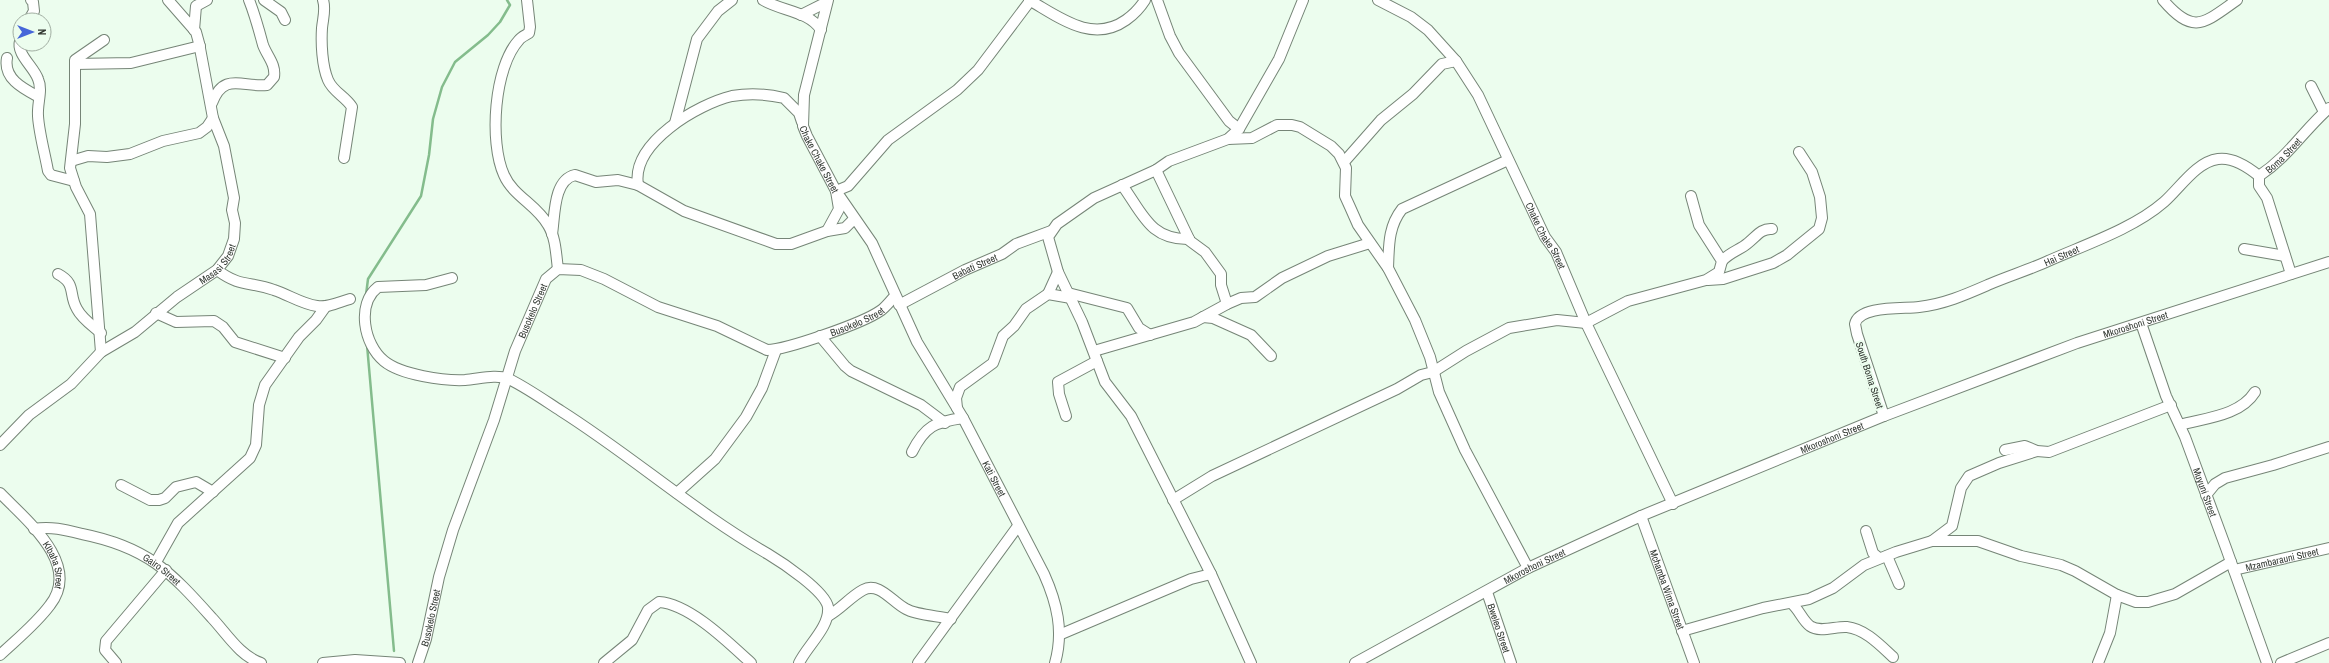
<svg xmlns="http://www.w3.org/2000/svg" width="2329" height="663" viewBox="0 0 2329 663" font-family="'Archivo Narrow',sans-serif">
	<style>
		.lines { fill: none; stroke-linecap: round; stroke-linejoin: round }
		.stream { stroke: #84bc8c; stroke-width: 2.5 }
		.minor-casing { stroke: #768577; stroke-width: 12 }
		.minor { stroke: #fff; stroke-width: 10 }
		.labels { text-anchor: middle; stroke-width: 4; stroke-linejoin: round; paint-order: stroke }
		.street-label { font-size: 10px; fill: #333933; stroke: #ecfdee }
	</style>
	<rect width="100%" height="100%" fill="#ecfdee"/>
	<g class="lines">
		<g class="stream">
			<path d="M366,295l2,-16 53,-83 8,-41 4,-36 9,-32 13,-25 33,-27 12,-13 10,-17 -3,-5"/>
			<path d="M367,345l27,306"/>
		</g>
		<g class="minor-casing">
			<g id="minor">
				<path d="M264,0l17,12 4,8"/>
				<path d="M323,0c3,9 0,18 -1,28 -1,15 0,38 6,52 5,12 17,16 24,27l-8,51"/>
				<path d="M527,0l3,27 -1,6c-3,2 -8,4 -10,7 -25,27 -30,102 -15,135 9,21 33,30 44,50 8,13 8,30 10,44"/>
				<path d="M763,0c18,11 46,11 58,30"/>
				<path id="s1" d="M828,0l-24,95 -1,31 4,10 29,55 36,52 45,99 46,76 81,156c13,29 20,57 11,89"/>
				<path d="M1029,0c30,17 63,44 97,20 7,-5 14,-12 19,-20"/>
				<path d="M1157,0l13,36 9,17 50,68 10,8"/>
				<path id="s2" d="M1378,0l33,17 17,13 28,31 22,34 67,142 11,15 30,71 87,181"/>
				<path d="M2163,0c31,36 41,23 74,0"/>
				<path d="M801,15l26,-13"/>
				<path d="M29,20l5,-9 -1,-9 -2,-2"/>
				<path d="M194,30l2,-24 11,-6"/>
				<path d="M20,41c-4,13 14,26 18,38 5,11 -1,24 0,37 1,17 7,38 10,55l3,4 23,6"/>
				<path d="M7,58c-4,21 17,31 32,39"/>
				<path d="M75,64l56,-1 69,-17"/>
				<path d="M2311,86l13,26"/>
				<path d="M212,103c12,-32 31,-15 55,-18l7,-8c2,-13 -7,-21 -11,-32 -4,-15 -8,-30 -14,-45"/>
				<path d="M675,123l22,-84 21,-28 14,-11"/>
				<path d="M1228,139l24,-1 25,-13h15l8,2 31,19 8,8 7,14 -1,28 5,11 8,18 30,43 27,52 15,37 9,35 26,58 63,118"/>
				<path d="M71,161l17,-5 19,1 23,-3 33,-13 36,-8 8,-6 6,-9"/>
				<path d="M1344,162l37,-42 32,-26 29,-30 14,-3"/>
				<path d="M1156,170l34,71 15,11 16,22v11l6,19"/>
				<path d="M638,185c-7,-42 60,-81 94,-89 18,-3 35,-2 52,2l15,15 3,9"/>
				<path d="M1122,185c21,29 28,55 67,54"/>
				<path d="M827,231l12,-22 -3,-18 12,-5 40,-46 69,-50 21,-20 52,-69"/>
				<path d="M552,234c3,-18 1,-54 23,-59l21,7 22,-2 20,5 46,26 92,33h15l36,-13 18,-3 9,-9"/>
				<path d="M2244,249l41,7"/>
				<path d="M1722,261c8,-9 18,-11 26,-18 8,-6 13,-15 24,-14"/>
				<path d="M1388,268c1,-22 0,-41 14,-59l106,-49"/>
				<path d="M217,270c24,18 33,11 57,20 15,5 28,14 43,16 11,2 22,-4 33,-7"/>
				<path d="M58,274c19,10 10,20 19,35 5,10 16,17 24,24"/>
				<path id="s3" d="M2291,274l-24,-76 -8,-12v-10c30,-20 44,-45 70,-68"/>
				<path d="M452,278l-26,7 -48,2c-22,17 -14,58 6,74 17,14 60,20 81,19 14,-1 31,-6 44,-1 18,9 35,21 52,32 71,45 134,101 207,143 15,9 57,37 60,53 2,20 -21,39 -29,56"/>
				<path d="M1708,280l15,-1 50,-16 14,-8 32,-26 3,-11 -2,-21 -8,-25 -13,-20"/>
				<path d="M1068,293l59,15 12,20 11,7"/>
				<path d="M1048,294l10,-22"/>
				<path id="s4" d="M899,305l66,-35 37,-16 14,-10 35,-13"/>
				<path d="M156,313l20,9 38,-1 9,6 12,15 50,16"/>
				<path d="M1203,317l10,1 38,17 20,21"/>
				<path id="s5" d="M2141,323l25,73 19,41 41,111 41,115"/>
				<path d="M820,336l25,30 6,5 70,34 24,18"/>
				<path d="M1094,351l100,-29 33,-18 14,-6 14,-1 27,-19 46,-22 42,-13"/>
				<path d="M101,352l-11,-138 -14,-27 -6,-19 5,-44v-64l29,-20"/>
				<path d="M957,408l-1,-10 4,-11 33,-24 10,-27 11,-10 12,-17 22,-15 23,4"/>
				<path d="M1066,416l-7,-22 -1,-12 39,-21"/>
				<path id="s6" d="M1884,416l-27,-82 -2,-10c4,-19 49,-15 64,-17 26,-3 48,-13 71,-23 19,-8 38,-14 56,-22 38,-17 87,-33 118,-60 16,-14 32,-40 54,-43 14,-2 30,8 41,17"/>
				<path d="M2180,425c25,-7 60,-9 75,-33"/>
				<path id="s7" d="M0,445l29,-30 42,-31 30,-32 34,-20 42,-35 40,-27 11,-14 6,-17 1,-16 -3,-13 2,-12 -10,-52 -11,-28 -14,-75 -3,-11 -28,-32"/>
				<path d="M2005,450l20,-4 12,5 12,1 122,-47"/>
				<path d="M912,452c13,-26 23,-30 51,-34"/>
				<path d="M121,485l29,15h9l6,-2 11,-11 20,-5 17,10"/>
				<path id="s8" d="M0,493c26,27 82,71 50,112 -14,19 -33,34 -50,50"/>
				<path d="M677,493l38,-34 31,-42 16,-29 14,-38"/>
				<path d="M2206,495l9,-11 10,-6 48,-13 56,-18"/>
				<path d="M1173,500l39,-24 185,-87 24,-14 12,-3 33,-21 43,-23 48,-8 29,3 42,-22 78,-21 13,-8 3,-11 -23,-36 -8,-29"/>
				<path id="s9" d="M1641,516l53,147"/>
				<path id="s10" d="M34,529c17,-3 32,1 48,5 65,13 88,37 130,84 15,16 28,38 49,45"/>
				<path d="M1866,531l7,22 6,5"/>
				<path d="M1932,541l20,-15 9,-38 8,-12 30,-13 38,-12"/>
				<path d="M1887,556l12,28"/>
				<path d="M156,562l22,-39 72,-65 6,-13 3,-40 6,-20 34,-48 17,-17 10,-14"/>
				<path id="s11" d="M2234,570l95,-22"/>
				<path id="s12" d="M1487,592l24,71"/>
				<path d="M1791,603c8,6 11,17 19,23 10,7 26,0 37,1 18,2 33,18 46,30"/>
				<path d="M828,616c13,-7 22,-19 35,-26 16,-9 30,13 43,19 10,6 33,7 45,10"/>
				<path d="M1682,631l81,-23 46,-9 24,-11 31,-23 32,-13 36,-11h46l43,15 40,9 14,6 42,24 19,7h12l27,-8 56,-32"/>
				<path d="M1059,635l132,-56 20,-5"/>
				<path d="M116,663l-11,-13 1,-9 60,-71"/>
				<path d="M323,663l32,-3 45,3"/>
				<path id="s13" d="M418,663l8,-24 13,-62 14,-47 41,-110 21,-69 31,-72 12,-10 23,1 23,9 54,28 59,19 50,24c19,0 96,-27 113,-39 5,-3 10,-10 15,-15"/>
				<path d="M604,663l28,-23 16,-30 11,-8c31,2 70,41 92,61"/>
				<path d="M918,663l100,-137"/>
				<path d="M1251,663l-40,-89 -80,-158 -26,-34 -23,-60 -24,-50 -10,-35 9,-13 37,-26 62,-28 13,-9 59,-22 11,-10 40,-70 24,-59"/>
				<path id="s14" d="M1355,663l173,-95 113,-52 243,-100 193,-73 252,-81"/>
				<path d="M2098,663l12,-30 7,-38"/>
				<path d="M2281,663l48,-20"/>
			</g>
		</g>
		<use href="#minor" class="minor"/>
	</g>
	<g class="labels">
		<g class="street-label">
			<text dy="4" stroke="none"><textPath href="#s3" startOffset="136">Boma Street</textPath></text>
			<text dy="4" stroke="none"><textPath href="#s1" startOffset="166">Chake Chake Street</textPath></text>
			<text dy="4" stroke="none"><textPath href="#s2" startOffset="297">Chake Chake Street</textPath></text>
			<text dy="4" stroke="none"><textPath href="#s6" startOffset="318">Hai Street</textPath></text>
			<text dy="4" stroke="none"><textPath href="#s7" startOffset="285">Masasi Street</textPath></text>
			<text dy="4" stroke="none"><textPath href="#s4" startOffset="85">Babati Street</textPath></text>
			<text dy="4" stroke="none"><textPath href="#s13" startOffset="371">Busokelo Street</textPath></text>
			<text dy="4" stroke="none"><textPath href="#s13" startOffset="742">Busokelo Street</textPath></text>
			<text dy="4" stroke="none"><textPath href="#s14" startOffset="852">Mkoroshoni Street</textPath></text>
			<text transform="translate(1870 375) rotate(72)" y="4">South Boma Street</text>
			<text dy="4" stroke="none"><textPath href="#s14" startOffset="528">Mkoroshoni Street</textPath></text>
			<text dy="4" stroke="none"><textPath href="#s1" startOffset="531">Kati Street</textPath></text>
			<text dy="4" stroke="none"><textPath href="#s5" startOffset="181">Muyuni Street</textPath></text>
			<text dy="4" stroke="none"><textPath href="#s11" startOffset="49">Mzambarauni Street</textPath></text>
			<text dy="4" stroke="none"><textPath href="#s8" startOffset="92">KIbaha Street</textPath></text>
			<text dy="4" stroke="none"><textPath href="#s14" startOffset="204">Mkoroshoni Street</textPath></text>
			<text dy="4" stroke="none"><textPath href="#s10" startOffset="137">Gairo Street</textPath></text>
			<text dy="4" stroke="none"><textPath href="#s9" startOffset="78">Mchamba Wima Street</textPath></text>
			<text dy="4" stroke="none"><textPath href="#s13" startOffset="47">Busokelo Street</textPath></text>
			<text dy="4" stroke="none"><textPath href="#s12" startOffset="38">Bweleo Street</textPath></text>
		</g>
	</g>
	<g transform="translate(32 32) rotate(90)"><circle r="19" fill="#ecfdee" stroke="#a2afa3"/>
	<path d="M0-3L7 15L0 10L-7 15Z" fill="#4666d9"/>
	<text y="-6" font-size="11" font-weight="bold" text-anchor="middle" fill="#333933">N</text>
	</g>
</svg>
